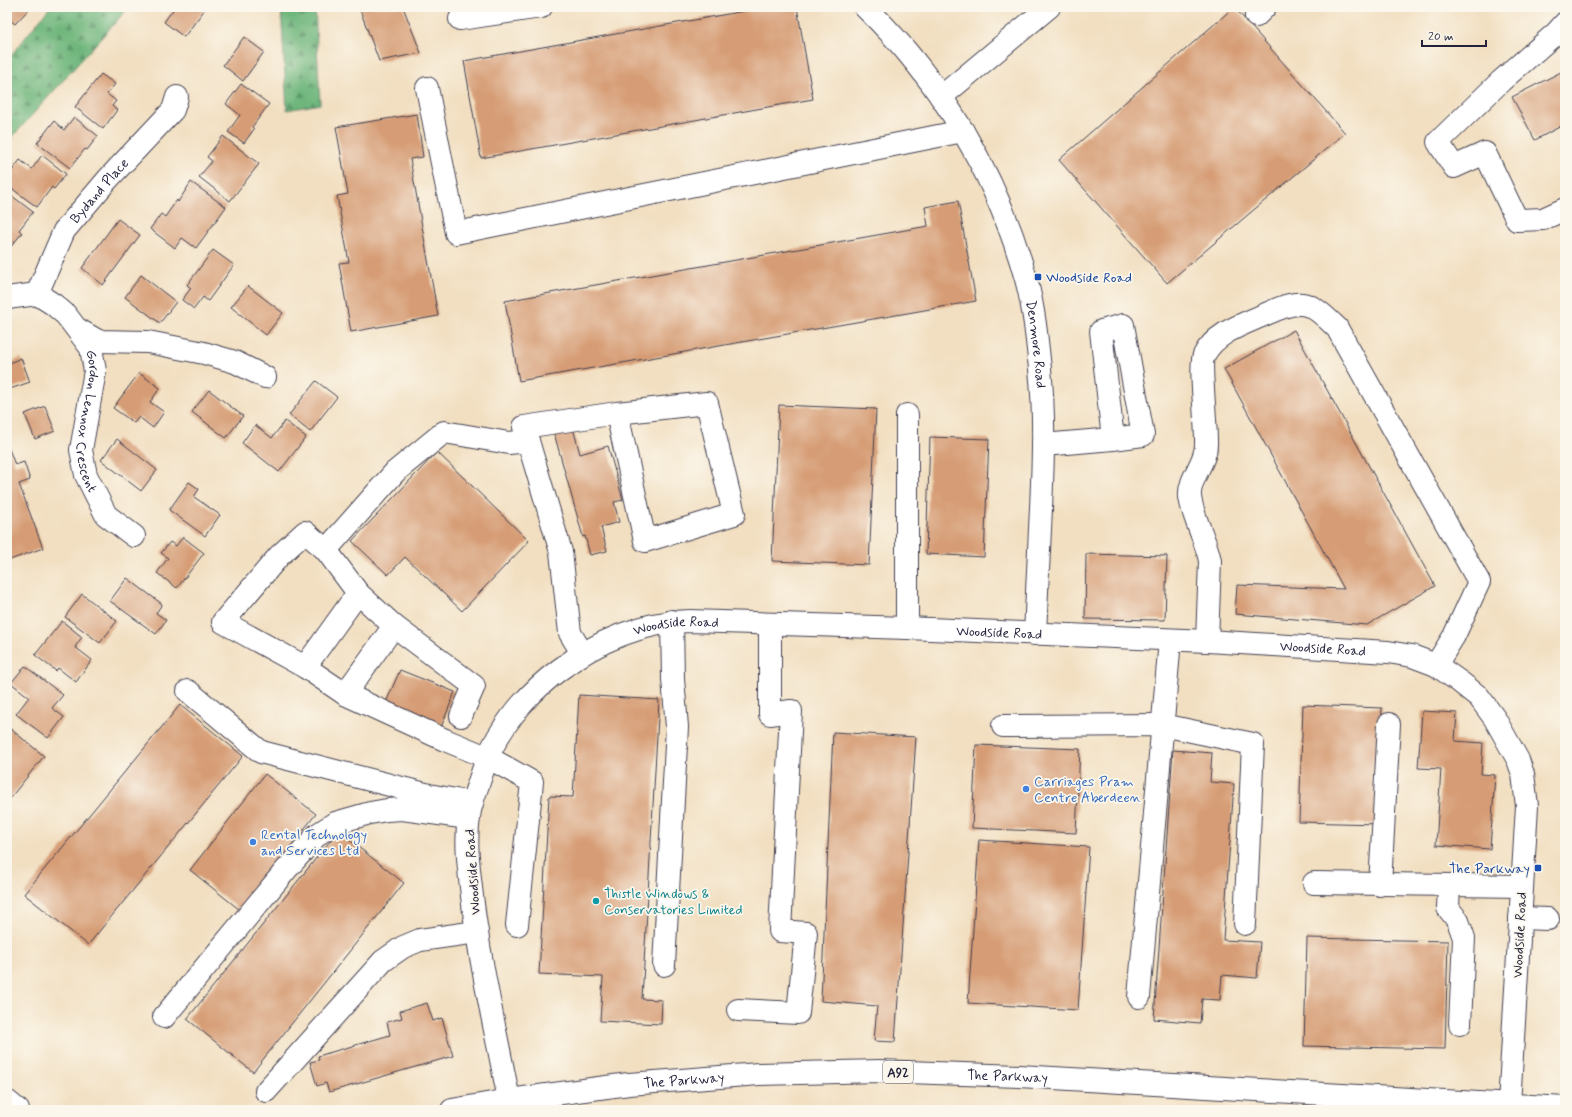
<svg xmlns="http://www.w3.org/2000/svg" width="1572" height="1117" viewBox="0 0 1572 1117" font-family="Mynerve,sans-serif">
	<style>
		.forest { fill: url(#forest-firs); stroke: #486c5c }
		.building { fill: #d69c75 }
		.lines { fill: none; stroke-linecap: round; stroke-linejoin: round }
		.minor-casing { stroke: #413e4f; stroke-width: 24 }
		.major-casing { stroke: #413e4f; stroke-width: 24 }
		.minor { stroke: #fff; stroke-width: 22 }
		.major { stroke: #fff; stroke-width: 22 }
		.transit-dot { fill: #1a4fb4; stroke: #fbf7ec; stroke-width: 1.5 }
		.shop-dot { fill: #3f7fe0; stroke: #fbf7ec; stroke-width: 1.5 }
		.culture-dot { fill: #0f9aa8; stroke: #fbf7ec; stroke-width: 1.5 }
		.labels { text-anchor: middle; stroke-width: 3.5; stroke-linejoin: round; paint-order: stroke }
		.shield { fill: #fbf7ec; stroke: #636270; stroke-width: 1 }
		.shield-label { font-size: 13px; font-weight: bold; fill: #22223b }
		.street-label { font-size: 14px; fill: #22223b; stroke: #fbf7ec }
		.transit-label { font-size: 14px; fill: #164399; stroke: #fbf7ec; text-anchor: start }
		.shop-label { font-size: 14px; fill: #366cbe; stroke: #fbf7ec; text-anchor: start }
		.culture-label { font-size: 14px; fill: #0d838f; stroke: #fbf7ec; text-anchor: start }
	</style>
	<defs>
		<pattern id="forest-firs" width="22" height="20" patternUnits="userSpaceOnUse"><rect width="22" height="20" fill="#6eb67c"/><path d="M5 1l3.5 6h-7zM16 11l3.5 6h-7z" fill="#5a9467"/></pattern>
	</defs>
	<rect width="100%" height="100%" fill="#fbf7ec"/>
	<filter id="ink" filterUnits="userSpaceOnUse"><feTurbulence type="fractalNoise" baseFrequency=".025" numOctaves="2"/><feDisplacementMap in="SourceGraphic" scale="8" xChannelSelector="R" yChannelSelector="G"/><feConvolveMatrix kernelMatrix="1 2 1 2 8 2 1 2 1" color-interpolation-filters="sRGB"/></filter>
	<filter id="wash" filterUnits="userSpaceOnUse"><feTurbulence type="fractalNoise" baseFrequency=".012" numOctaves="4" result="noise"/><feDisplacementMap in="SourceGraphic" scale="16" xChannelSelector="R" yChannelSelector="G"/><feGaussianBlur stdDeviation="0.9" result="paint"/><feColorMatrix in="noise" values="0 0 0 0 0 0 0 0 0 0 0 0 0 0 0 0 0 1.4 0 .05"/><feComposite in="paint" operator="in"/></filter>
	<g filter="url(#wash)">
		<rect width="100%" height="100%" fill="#f2dfc1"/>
		<g class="forest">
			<path d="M50,7h79l-122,136v-83z"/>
			<path d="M281,7h34l5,97 -33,6z"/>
		</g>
		<g id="blocks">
			<g class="building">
				<path d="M7,7h20l2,2 -14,15 -8,-7z"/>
				<path d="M175,7h27l3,2 -21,28 -20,-15z"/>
				<path d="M359,7h44l18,46 -42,8z"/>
				<path d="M767,7h30l16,92 -332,59 -17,-97z"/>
				<path d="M1234,7l111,126 -178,150 -108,-123z"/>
				<path d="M244,37l20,15 -21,29 -20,-16z"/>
				<path d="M1565,70v54l-30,16 -23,-43z"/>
				<path d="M101,74l14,10 -8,10 9,7 -4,5 5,4 -14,19 -28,-22z"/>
				<path d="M241,84l28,20 -17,23 2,2 -10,14 -16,-11 12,-17 -14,-11z"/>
				<path d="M417,114l6,43 -13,2 28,157 -87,16 -12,-69 10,-1 -12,-66 11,-2 -12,-67z"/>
				<path d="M74,117l24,19 -11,14 -2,-1 -15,19 -33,-25 17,-22 10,9z"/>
				<path d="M223,136l36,28 -29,37 -31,-24 13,-16 -5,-4z"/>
				<path d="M42,155l24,19 -12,15 -2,-2 -15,20 -30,-22v-8l13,-17 12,9z"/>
				<path d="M191,182l35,25 -30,41 -14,-10 -7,10 -25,-19 11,-15 4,3 12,-17 1,2z"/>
				<path d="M7,192l26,20 -14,18 3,3 -13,16 -2,-2z"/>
				<path d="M958,201l18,100 -457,80 -14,-80 423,-75 -3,-19z"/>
				<path d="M118,219l22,16 -37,50 -21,-17z"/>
				<path d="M213,250l21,15 -26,36 -5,-4 -9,12 -12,-9 9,-12 -4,-3z"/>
				<path d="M141,275l35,27 -16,21 -35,-26z"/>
				<path d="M248,286l35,27 -17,22 -35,-28z"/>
				<path d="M1294,330l141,256 -68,39 -132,-11 2,-29 107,4 -120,-220z"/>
				<path d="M21,358l9,24 -23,8v-26z"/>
				<path d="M139,373l21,15 -10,14 14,10 -11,16 -14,-11 -5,6 -21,-15z"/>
				<path d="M316,381l21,16 -27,35 -21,-17z"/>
				<path d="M209,390l34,26 -17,22 -34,-26z"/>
				<path d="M779,405l97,4 -7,156 -97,-4z"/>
				<path d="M45,406l10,25 -20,8 -10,-25z"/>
				<path d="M285,421l21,16 -27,35 -37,-29 13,-18 17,13z"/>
				<path d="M573,428l7,26 28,-8 15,54 -9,2 5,20 -18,5 6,24 -17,4 -5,-19 -2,1 -29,-104z"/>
				<path d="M930,437l59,2 -5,118 -58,-3z"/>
				<path d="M117,439l40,31 -16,21 -40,-31z"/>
				<path d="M9,449l6,16 9,-3 6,18 -11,4 24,64 -36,13v-27l4,-1 -4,-11v-72z"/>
				<path d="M437,452l92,89 -67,70 -57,-54 -17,18 -36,-34z"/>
				<path d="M189,482l10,7 -5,8 26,18 -15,21 -36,-26z"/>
				<path d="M183,537l21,16 -27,35 -20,-15 11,-15 -7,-5 9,-11 6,4z"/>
				<path d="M1086,554l81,2 -2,64 -80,-1z"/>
				<path d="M127,578l35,26 -6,9 10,7 -10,14 -46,-33z"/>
				<path d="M82,594l35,27 -17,22 -35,-26z"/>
				<path d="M62,621l20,16 -7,10 17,13 -16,22 -18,-14 -2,3 -21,-16z"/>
				<path d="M25,666l38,29 -11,13 12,9 -16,21 -32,-24 13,-17 -18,-14z"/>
				<path d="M400,670l55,22 -15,38 -56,-23z"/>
				<path d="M579,695l80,5 -17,299 20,1 -1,24 -61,-3 3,-44 -64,-3 10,-178 24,1z"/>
				<path d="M180,705l63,51 -155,189 -64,-51z"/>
				<path d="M1303,705l79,3 -4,116 -79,-2z"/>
				<path d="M1422,711l35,2 -2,28 28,2 -2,31 14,1 -5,74 -54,-4 5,-76 -23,-1z"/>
				<path d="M7,726l37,30 -37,46 1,-43z"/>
				<path d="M833,732l83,5 -21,305 -21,-1 3,-35 -56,-5z"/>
				<path d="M976,745l104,4 -4,84 -104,-5z"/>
				<path d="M1173,750l39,3 -2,29 24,2 -11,156 37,2 -3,36 -35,-3 -2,25 -18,-1 -2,24 -46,-4z"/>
				<path d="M265,774l51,40 -76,96 -50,-40z"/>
				<path d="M338,831l66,52 -151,189 -66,-53z"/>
				<path d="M979,840l110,7 -11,163 -110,-7z"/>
				<path d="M1307,938l141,3 -3,108 -141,-3z"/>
				<path d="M427,1003l6,18 9,-3 11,38 -124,36 -3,-9 -9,3 -7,-24 9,-2 -1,-4 72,-21 -3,-13 15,-4 -2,-7z"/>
			</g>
		</g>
	</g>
	<g filter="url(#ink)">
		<use href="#blocks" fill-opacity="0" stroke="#413e4f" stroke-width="1"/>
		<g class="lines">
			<g class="minor-casing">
				<g id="minor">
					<path id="s1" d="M865,7c77,74 132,169 161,272 8,29 11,60 14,90 5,47 3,93 1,139 -2,42 -4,84 -6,126"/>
					<path d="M1256,16l9,-9"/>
					<path d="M460,19l81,-12"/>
					<path d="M1565,23l-9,10 -55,48 -63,61 16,25 31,-14 32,67 26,-1 22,-10"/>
					<path d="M427,88l29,145 507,-102"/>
					<path d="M941,97l108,-90"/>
					<path id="s2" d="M37,294l27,-63 44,-52 65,-69 4,-13"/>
					<path id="s3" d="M7,298l30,-4 16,10 13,11 25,33 4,23 -14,79 5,25 20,40 28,21"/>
					<path d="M79,330l19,11 50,1 56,11 31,9 30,15"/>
					<path d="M907,415v213"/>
					<path d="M528,441l-4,-14 93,-14 90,-10 27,111 -89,27 -28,-128"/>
					<path d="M1043,445l70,-6 -12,-108 22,-6 20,110 -30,4"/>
					<path d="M394,626l80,60 -13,30"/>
					<path d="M1207,641l3,-80c-4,-22 -17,-42 -20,-64 -2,-18 16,-34 16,-52 1,-16 -7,-81 -2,-90 12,-23 40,-31 62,-41 37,-17 43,-13 71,14l142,254 -25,54 -18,29"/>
					<path d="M305,667l53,-74 -32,-43"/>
					<path d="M188,691l73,61 168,43 43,8"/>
					<path d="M345,694l49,-68 -36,-33"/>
					<path d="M1003,726l160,-1 90,19 -8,180"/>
					<path d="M1314,883l208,3"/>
					<path d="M1380,885l9,-161"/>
					<path d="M1449,885l-1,23 10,13 6,17 -4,86"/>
					<path d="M1520,918l28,1"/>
					<path d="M517,925l15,-143 -43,-24 -44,-18 -100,-46 -40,-27 -82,-45 56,-66 26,-24 21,18 69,-78 49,-40 65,11 19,-2 33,111 9,81 12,20"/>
					<path d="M664,965l13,-238 -4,-48 -1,-58"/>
					<path d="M1139,997l31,-357"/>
					<path d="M738,1010l60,3 8,-80 -26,-2 11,-220 -21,3v-90"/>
					<path d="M164,1017l121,-146 33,-37 17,-11 35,-10 17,-3 15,-1 67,9"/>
					<path d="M266,1091l117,-130 20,-14 17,-7 57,-8"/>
					<path id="s4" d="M509,1100c-13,-68 -29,-135 -37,-204 -3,-26 -7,-53 -3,-79 1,-11 5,-21 9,-32 4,-12 8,-25 14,-37 15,-30 40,-58 67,-78 37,-28 84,-49 131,-49l217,7 300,13 181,11 24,4 24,9 24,17 19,15 16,22 23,41 5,14 4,32 -18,299"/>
					<path d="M7,1101l11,9"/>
				</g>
			</g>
			<g class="major-casing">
				<g id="major">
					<path id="s5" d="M452,1110l57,-10 120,-16 130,-10 120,-3 140,5 546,32"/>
				</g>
			</g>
			<use href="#minor" class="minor"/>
			<use href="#major" class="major"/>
		</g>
	</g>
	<g class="transit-dot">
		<rect x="1034" y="273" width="8" height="8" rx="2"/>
		<rect x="1534" y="864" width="8" height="8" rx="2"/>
	</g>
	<g class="shop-dot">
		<circle cx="1026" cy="789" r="4"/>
		<circle cx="253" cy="842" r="4"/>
	</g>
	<circle class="culture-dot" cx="596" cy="901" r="4"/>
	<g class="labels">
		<rect class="shield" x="883" y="1061" width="30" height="22" rx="3"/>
		<g class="shield-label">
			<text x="898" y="1077">A92</text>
		</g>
		<g class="street-label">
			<text dy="5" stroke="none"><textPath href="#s2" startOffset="122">Bydand Place</textPath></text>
			<text dy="5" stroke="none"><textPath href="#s1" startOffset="386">Denmore Road</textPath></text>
			<text dy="5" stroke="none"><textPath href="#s3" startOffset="182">Gordon Lennox Crescent</textPath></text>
			<text dy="5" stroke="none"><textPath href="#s4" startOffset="591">Woodside Road</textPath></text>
			<text dy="5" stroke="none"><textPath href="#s4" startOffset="915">Woodside Road</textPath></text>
			<text dy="5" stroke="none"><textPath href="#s4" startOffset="1239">Woodside Road</textPath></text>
			<text transform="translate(472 872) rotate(-94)" y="5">Woodside Road</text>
			<text transform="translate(1519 935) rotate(-87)" y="5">Woodside Road</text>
			<text dy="5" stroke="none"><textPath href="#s5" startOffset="558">The Parkway</textPath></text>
			<text dy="5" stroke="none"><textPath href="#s5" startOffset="234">The Parkway</textPath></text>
		</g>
		<g class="transit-label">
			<text x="1046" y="282">Woodside Road</text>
			<text x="1530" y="873" text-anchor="end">The Parkway</text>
		</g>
		<g class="shop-label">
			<text x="1034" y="786">Carriages Pram<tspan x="1034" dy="16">Centre Aberdeen</tspan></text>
			<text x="261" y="839">Rental Technology<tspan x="261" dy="16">and Services Ltd</tspan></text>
		</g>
		<g class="culture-label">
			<text x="604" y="898">Thistle Windows &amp;<tspan x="604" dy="16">Conservatories Limited</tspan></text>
		</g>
	</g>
	<rect width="1572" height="1117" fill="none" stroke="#fbf7ec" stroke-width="24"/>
	<path d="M1422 40v6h64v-6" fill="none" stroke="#22223b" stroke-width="2"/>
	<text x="1428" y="40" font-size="12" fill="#22223b" stroke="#fbf7ec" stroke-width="3" paint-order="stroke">20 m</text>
</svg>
